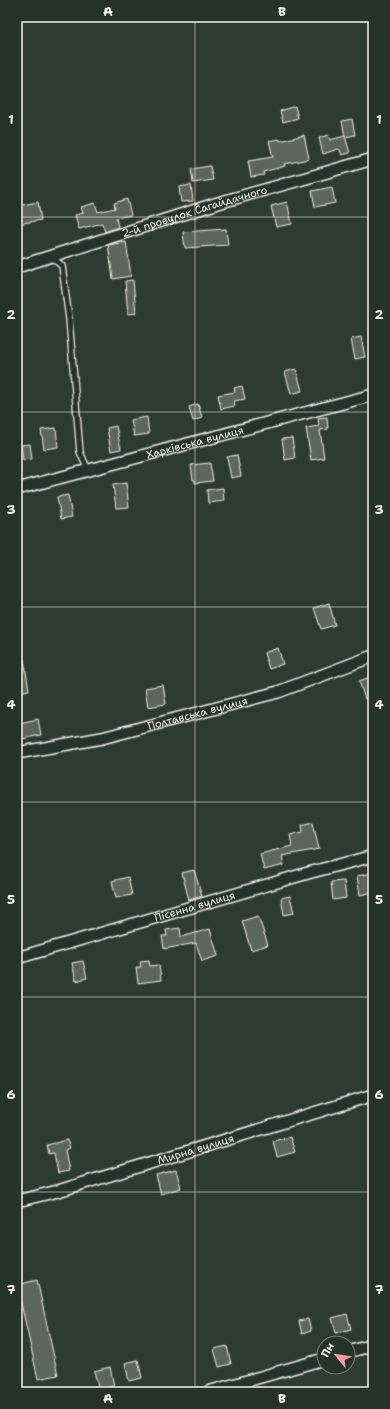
<svg xmlns="http://www.w3.org/2000/svg" width="390" height="1409" viewBox="0 0 390 1409" font-family="'Shantell Sans',sans-serif">
	<style>
		.building { fill: #5c655e; stroke: #f4f1e8 }
		.lines { fill: none; stroke-linecap: round; stroke-linejoin: round }
		.service-casing { stroke: #f4f1e8; stroke-width: 8 }
		.minor-casing { stroke: #f4f1e8; stroke-width: 14 }
		.service { stroke: #26332d; stroke-width: 5.5 }
		.minor { stroke: #26332d; stroke-width: 11 }
		.grid { fill: none; stroke: #f4f1e8; stroke-width: 1; stroke-opacity: 0.55 }
		.labels { text-anchor: middle; stroke-width: 3; stroke-linejoin: round; paint-order: stroke }
		.street-label { font-size: 11px; fill: #f4f1e8; stroke: #26332d }
		.neatline { fill: none; stroke: #f4f1e8; stroke-width: 1.5 }
		.grid-label { font-size: 13px; text-anchor: middle; font-weight: bold; fill: #f4f1e8 }
	</style>
	<rect width="100%" height="100%" fill="#2e3b34"/>
	<filter id="ink" filterUnits="userSpaceOnUse"><feTurbulence type="fractalNoise" baseFrequency=".025" numOctaves="2"/><feDisplacementMap in="SourceGraphic" scale="8" xChannelSelector="R" yChannelSelector="G"/><feConvolveMatrix kernelMatrix="1 2 1 2 8 2 1 2 1" color-interpolation-filters="sRGB"/></filter>
	<g filter="url(#ink)">
		<g class="building">
			<path d="M295,106l3,12 -15,4 -3,-11z"/>
			<path d="M352,119l3,16 -10,2 -3,-16z"/>
			<path d="M304,135l5,24 -25,5 1,2 -22,6 1,3 -13,2 -3,-16 25,-4 -4,-16 10,-2 1,2z"/>
			<path d="M328,135l2,5 15,-4 5,17 -8,2 -2,-5 -2,-1 -15,5 -4,-16z"/>
			<path d="M210,166l3,14 -20,3 -2,-14z"/>
			<path d="M191,185l2,16 -12,1 -2,-15z"/>
			<path d="M332,187l3,16 -20,4 -3,-16z"/>
			<path d="M127,199l4,16 -15,3 2,9 -13,5 -3,-9 -23,6 -4,-14 8,-2 -2,-6 14,-4 3,9 17,-4 -1,-5z"/>
			<path d="M38,202l3,18 -23,4 -1,-18z"/>
			<path d="M287,202l5,22 -16,3 -5,-21z"/>
			<path d="M226,229l2,16 -43,3 -2,-16z"/>
			<path d="M126,242l5,34 -18,3 -5,-34z"/>
			<path d="M133,280l3,33 -8,1 -3,-33z"/>
			<path d="M361,337l4,20 -10,2 -4,-20z"/>
			<path d="M296,369l6,22 -11,3 -6,-22z"/>
			<path d="M242,386l3,13 -11,2 1,5 -14,3 -3,-14 17,-3 -1,-4z"/>
			<path d="M198,404l4,14 -9,3 -4,-14z"/>
			<path d="M147,417l2,17 -15,2 -3,-16z"/>
			<path d="M327,417l1,12 -8,1 4,28 -13,2 -5,-32 13,-2 -1,-8z"/>
			<path d="M116,426l5,23 -10,2 -4,-23z"/>
			<path d="M56,428l2,19 -14,2 -3,-19z"/>
			<path d="M292,438l3,20 -10,2 -3,-21z"/>
			<path d="M30,444l2,15 -9,1 -2,-15z"/>
			<path d="M237,455l4,21 -10,2 -4,-21z"/>
			<path d="M210,463l3,18 -18,2v-3h-2l-2,-15z"/>
			<path d="M126,483l3,24 -13,1 -3,-23z"/>
			<path d="M223,488l1,13 -16,2 -1,-13z"/>
			<path d="M68,495l4,22 -11,2 -4,-22z"/>
			<path d="M329,603l6,22 -14,4 -7,-21z"/>
			<path d="M278,648l5,16 -14,5 -5,-16z"/>
			<path d="M24,659l5,31 -10,2 -2,-15v-16z"/>
			<path d="M373,676v20l-8,3 -6,-18z"/>
			<path d="M163,685l3,19 -18,3 -3,-19z"/>
			<path d="M38,719l3,16 -19,4 -3,-16z"/>
			<path d="M313,822l6,27 -37,7 2,9 -20,5 -4,-16 32,-8 -2,-11 13,-3 -1,-7z"/>
			<path d="M194,870l8,26 -13,4 -7,-27z"/>
			<path d="M373,873v19l-13,3 -3,-19z"/>
			<path d="M128,877l4,18 -16,3 -4,-17z"/>
			<path d="M344,881l2,17 -13,2 -2,-18z"/>
			<path d="M290,896l4,17 -10,2 -3,-17z"/>
			<path d="M258,916l10,29 -17,5 -9,-29z"/>
			<path d="M180,928l1,9 29,-8 8,27 -16,5 -6,-18 -32,6 -2,-13h5l-1,-6z"/>
			<path d="M149,960l1,6 9,-1 2,15 -23,3 -2,-16h5l-1,-6z"/>
			<path d="M83,961l4,17 -11,3 -4,-18z"/>
			<path d="M290,1137l5,15 -18,5 -4,-16z"/>
			<path d="M67,1140l3,8 -5,2 4,21 -11,2 -4,-20 -5,1 -2,-9z"/>
			<path d="M176,1170l5,18 -20,6 -5,-19z"/>
			<path d="M37,1280l21,95 -20,4 -21,-94z"/>
			<path d="M347,1314l4,15 -15,4 -4,-15z"/>
			<path d="M308,1319l3,12 -9,3 -3,-13z"/>
			<path d="M227,1346l4,18 -12,3 -5,-18z"/>
			<path d="M138,1360l4,18 -13,3 -4,-18z"/>
			<path d="M110,1367l4,19 -15,4 -5,-19z"/>
		</g>
		<g class="lines">
			<g class="service-casing">
				<path id="service" d="M51,256l11,10 7,53 11,133 8,18"/>
			</g>
			<g class="minor-casing">
				<g id="minor">
					<path id="s1" d="M17,267l201,-64 155,-44"/>
					<path id="s2" d="M17,489l356,-94"/>
					<path id="s3" d="M17,753l85,-15 176,-46 95,-36"/>
					<path id="s4" d="M17,958l291,-85 65,-17"/>
					<path id="s5" d="M17,1201l41,-10 315,-96"/>
					<path d="M348,1352l25,-7"/>
					<path d="M208,1392l116,-33"/>
				</g>
			</g>
			<use href="#service" class="service"/>
			<use href="#minor" class="minor"/>
		</g>
	</g>
	<path class="grid" d="M195,17v1375M17,217h356M17,412h356M17,607h356M17,802h356M17,997h356M17,1192h356"/>
	<g class="labels">
		<g class="street-label">
			<text dy="4" stroke="none"><textPath href="#s1" startOffset="186">2-й провулок Сагайдачного</textPath></text>
			<text dy="4" stroke="none"><textPath href="#s2" startOffset="184">Харківська вулиця</textPath></text>
			<text dy="4" stroke="none"><textPath href="#s3" startOffset="185">Полтавська вулиця</textPath></text>
			<text dy="4" stroke="none"><textPath href="#s4" startOffset="185">Пісенна вулиця</textPath></text>
			<text dy="4" stroke="none"><textPath href="#s5" startOffset="186">Мирна вулиця</textPath></text>
		</g>
	</g>
	<rect width="390" height="1409" fill="none" stroke="#26332d" stroke-width="44"/>
	<g transform="translate(336 1355) rotate(300)"><circle r="19" fill="#26332d" stroke="#787f78"/>
	<path d="M0-3L7 15L0 10L-7 15Z" fill="#ff9aa2"/>
	<text y="-6" font-size="11" font-weight="bold" text-anchor="middle" fill="#f4f1e8">Пн</text>
	</g>
	<rect x="22" y="22" width="346" height="1365" class="neatline"/>
	<g class="grid-label">
		<text x="108" y="16">A</text>
		<text x="282" y="16">B</text>
		<text x="11" y="124">1</text>
		<text x="379" y="124">1</text>
		<text x="11" y="319">2</text>
		<text x="379" y="319">2</text>
		<text x="11" y="514">3</text>
		<text x="379" y="514">3</text>
		<text x="11" y="709">4</text>
		<text x="379" y="709">4</text>
		<text x="11" y="904">5</text>
		<text x="379" y="904">5</text>
		<text x="11" y="1099">6</text>
		<text x="379" y="1099">6</text>
		<text x="11" y="1294">7</text>
		<text x="379" y="1294">7</text>
		<text x="108" y="1403">A</text>
		<text x="282" y="1403">B</text>
	</g>
</svg>
